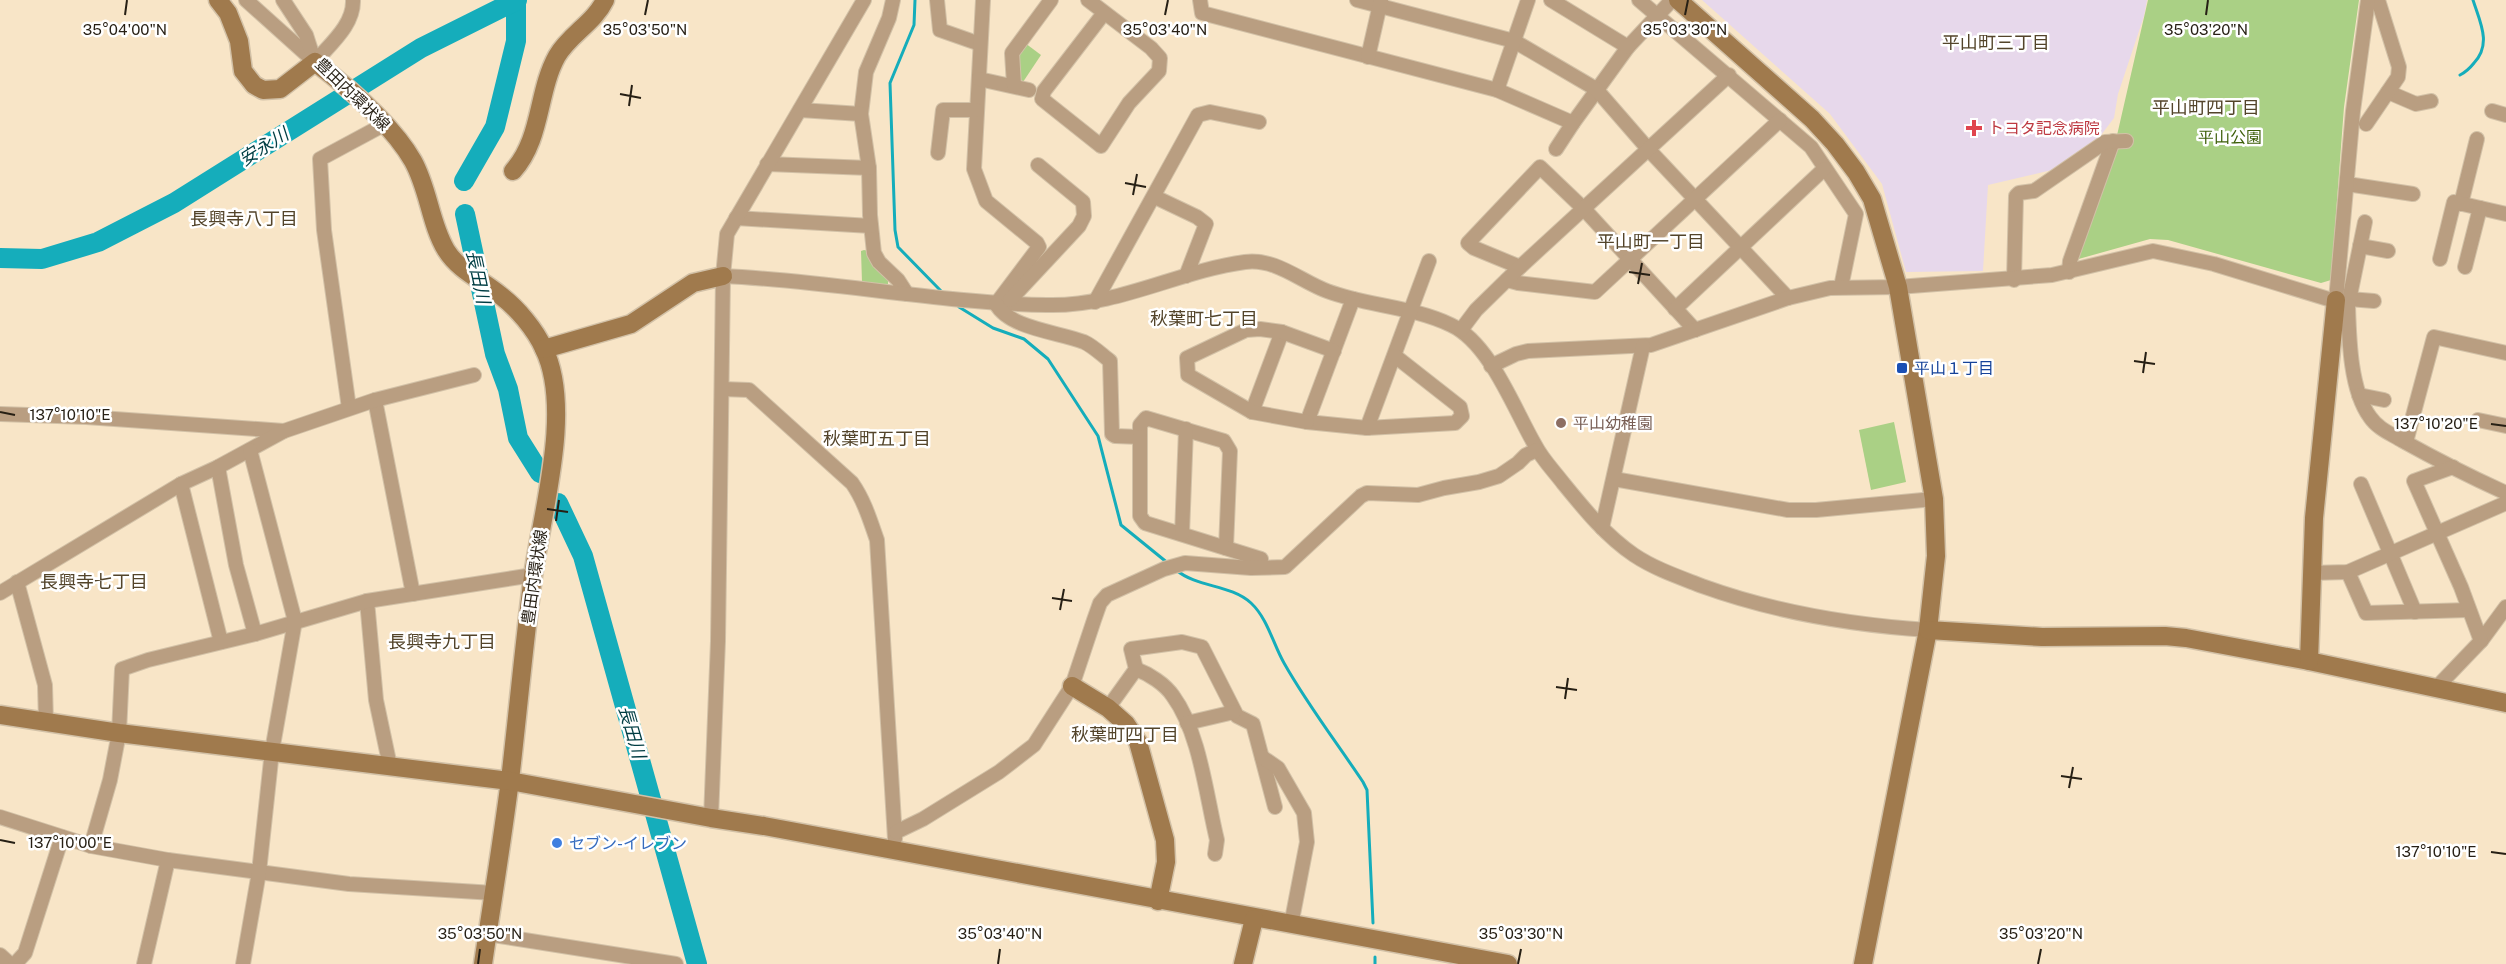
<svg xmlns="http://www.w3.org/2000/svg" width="2506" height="964" viewBox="0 0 2506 964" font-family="'Public Sans','Noto Sans JP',sans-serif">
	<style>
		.medical { fill: #e7d8eb }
		.green { fill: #aad085 }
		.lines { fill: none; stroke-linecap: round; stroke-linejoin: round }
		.stream { stroke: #15adbb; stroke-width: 3 }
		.river { stroke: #15adbb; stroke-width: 20 }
		.street-casing { stroke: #d2c1a7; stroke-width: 16 }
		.secondary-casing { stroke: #d2c1a7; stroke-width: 21 }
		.street { stroke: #b99e81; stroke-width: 14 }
		.secondary { stroke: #a07a4d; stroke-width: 18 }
		.ticks { fill: none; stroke: #261f14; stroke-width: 2 }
		.health-dot { fill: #e0444e; stroke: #fff; stroke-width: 2 }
		.transit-dot { fill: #1a4fb4; stroke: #fff; stroke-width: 2 }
		.education-dot { fill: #8d6e63; stroke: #fff; stroke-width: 2 }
		.shop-dot { fill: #3f7fe0; stroke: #fff; stroke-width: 2 }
		.labels { text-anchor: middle; stroke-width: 5; stroke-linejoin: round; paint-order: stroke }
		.street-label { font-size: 16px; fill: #261f14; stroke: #fff }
		.health-label { font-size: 16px; fill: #be3a42; stroke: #fff; text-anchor: start }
		.park-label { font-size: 16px; fill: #3d5f09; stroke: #fff }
		.transit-label { font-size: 16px; fill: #164399; stroke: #fff; text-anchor: start }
		.education-label { font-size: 16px; fill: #785e54; stroke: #fff; text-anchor: start }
		.shop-label { font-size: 16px; fill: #366cbe; stroke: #fff; text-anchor: start }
		.neighbourhood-label { font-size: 18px; fill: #53442a; stroke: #fff }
		.water-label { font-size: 18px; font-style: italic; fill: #003d43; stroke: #fff }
		.ticks-label { font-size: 15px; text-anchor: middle; fill: #261f14; stroke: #fff; stroke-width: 5; stroke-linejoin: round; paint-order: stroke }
	</style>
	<rect width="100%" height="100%" fill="#f8e5c7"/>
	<path class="medical" d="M1702,0h445l-3,16 -26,78 -4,24 -16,21 -46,31 -64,15 -5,86 -77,1 -24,-88 -52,-70z"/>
	<g class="green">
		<path d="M2148,0h211l-15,107 -13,173 -10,3 -153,-43 -18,-1 -75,21 40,-116z"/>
		<path d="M1025,43l16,12 -18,27 -5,-4 -1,-26z"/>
		<path d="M864,250l5,1 19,26v8l-26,-3 -1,-31z"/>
		<path d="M1894,422l12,60 -35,8 -12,-60z"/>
	</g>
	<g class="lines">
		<g class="stream">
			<path d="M915,0l-1,25 -24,58 5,147 3,17 43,44"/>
			<path d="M2460,75c6,-3 10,-7 14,-12 18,-19 6,-41 -1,-63"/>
			<path d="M959,307l34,21 31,11 24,20 50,77 23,89 48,39"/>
			<path d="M1176,570c22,18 54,14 75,33 17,16 22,41 33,60 23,41 53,80 79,119l4,8 6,133"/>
			<path d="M1375,957v7"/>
		</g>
		<g class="river">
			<path d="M464,181l31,-54 21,-86v-39"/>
			<path d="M465,214l30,140 13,35 10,49 22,35"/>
			<path d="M0,258l42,1 56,-17 76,-39 247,-155 96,-48"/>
			<path d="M558,503l25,53 114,408"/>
		</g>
		<g class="street-casing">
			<g id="street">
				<path d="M246,0l69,62"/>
				<path d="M283,0l23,35 8,25"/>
				<path d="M893,0l-4,18 -23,54 -5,42 8,54 1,47 4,38 5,9 19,18 9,14"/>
				<path d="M937,0l3,30 40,14"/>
				<path d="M983,0l-9,169 12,32 51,42 2,4 -43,57"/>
				<path d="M1088,0l63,48 9,10 -1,13 -30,32 -28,43 -59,-47 2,-8 60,-78"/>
				<path d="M1200,0l2,13 295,77 76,33 55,-76 44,-47"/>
				<path d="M1357,0l157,41 82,48 53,61 139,148"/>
				<path d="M1551,0l77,47"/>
				<path d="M1639,0l172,147 45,67 -15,73"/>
				<path d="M1368,57l13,-57"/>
				<path d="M315,62c15,-18 39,-37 38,-62"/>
				<path d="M979,79l50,11"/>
				<path d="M1014,85l-2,-32 39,-53"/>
				<path d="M1497,90l31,-90"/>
				<path d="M2388,92l28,12 15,-3"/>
				<path d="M800,110l61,4"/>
				<path d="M2492,111l14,4"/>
				<path d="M2366,124l32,-47 1,-10 -21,-67"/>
				<path d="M1556,149l17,-26"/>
				<path d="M938,153l5,-43h33"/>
				<path d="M767,164l102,4"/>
				<path d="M2347,184l66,10"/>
				<path d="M1155,197l42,20 9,7 -20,52"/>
				<path d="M2461,204l16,-65"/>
				<path d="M736,218l135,8"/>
				<path d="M2360,246l28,5"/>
				<path d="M2440,259l14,-57 52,12"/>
				<path d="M1520,267l-46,-19 -6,-5 72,-76 44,42 111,121"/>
				<path d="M2465,267l15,-59"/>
				<path d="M2069,272l1,-11 43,-120"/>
				<path d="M723,276c109,5 216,27 324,29 70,2 131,-34 198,-43 31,-4 55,19 82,29 40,15 84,15 124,34 39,18 63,84 84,120 7,14 19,26 28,38 22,27 43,53 71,72 21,14 45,22 68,31 72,26 149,39 226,44"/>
				<path d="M1507,280l11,3 77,9 185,-172"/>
				<path d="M2014,280l2,-84 3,-3 15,-2 71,-49 21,-1"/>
				<path d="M1353,299l-46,123 60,6 62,-167"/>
				<path d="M2349,299l25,2"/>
				<path d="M1010,300l69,-74 5,-10 -1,-14 -45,-37"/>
				<path d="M2336,300l17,-189 15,-111"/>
				<path d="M1095,302l103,-187 12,-3 49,10"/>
				<path d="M996,304c14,25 63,28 88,38 9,4 18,13 26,19l2,73 3,2 25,1v-12l6,-7 78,23 6,10 -4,97"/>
				<path d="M2348,305l17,-83"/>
				<path d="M1675,309l149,-140"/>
				<path d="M1461,330l15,-20 44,-43 209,-192"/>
				<path d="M1491,366l25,-12 12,-3 123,-6 137,-47 42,-10 68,-1 154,-12 101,-24 61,13 134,41c1,33 2,85 22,112 8,12 22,17 33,24 34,19 68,36 103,52"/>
				<path d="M722,389l27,1 103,93c12,17 18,37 25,57l18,299"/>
				<path d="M2359,395l25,5"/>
				<path d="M375,400l38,194"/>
				<path d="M349,408l-25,-178 -4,-71 65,-35"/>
				<path d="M1252,412l30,-80"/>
				<path d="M0,414l86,3 198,14"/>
				<path d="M2478,420l28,6"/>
				<path d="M1307,422l-55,-10 -64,-37 -1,-17 59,-28 14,-1 22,3 52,19"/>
				<path d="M1367,428l88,-5 7,-7 -2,-9 -65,-51"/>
				<path d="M1140,437v79l5,7 116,36"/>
				<path d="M2406,442l28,-105 72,16"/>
				<path d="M218,467l18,98 19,69"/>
				<path d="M1614,479l174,31h28l118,-11"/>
				<path d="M181,484l40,158"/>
				<path d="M2361,484l54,128"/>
				<path d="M1602,528l41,-182"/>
				<path d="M1182,534l4,-105"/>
				<path d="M2348,572l18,41 103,-3"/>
				<path d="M2311,573l37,-1 158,-69"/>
				<path d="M17,582l28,103 1,37"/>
				<path d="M0,593l181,-109 37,-17 66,-36 91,-31 99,-25"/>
				<path d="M367,601l9,99 14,66"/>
				<path d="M2481,641l25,-34"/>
				<path d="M1136,669c13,5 29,15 37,27 27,37 33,99 44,144l-2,14"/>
				<path d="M2436,688l45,-47 -20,-54 -47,-106 39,-14"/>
				<path d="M1108,708l28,-39 -5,-20 51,-7 20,5 35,69 16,8 22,83"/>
				<path d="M1187,723l47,-11"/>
				<path d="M1262,757l16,11 26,45 3,29 -16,83"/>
				<path d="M0,817l91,29 77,14 181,24 145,9"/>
				<path d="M711,818l7,-177 5,-365 4,-42 137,-234"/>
				<path d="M896,832l27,-13 76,-47 35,-27 38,-59 22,-66 6,-17 7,-8 57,-26 21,-6 66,5 34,-1 76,-71 6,-3 51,2 26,-7 35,-6 20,-6 19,-13 8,-8 11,-5"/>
				<path d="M91,846l19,-66 9,-47 3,-64 26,-9 107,-26 112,-33 166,-26"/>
				<path d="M487,934l189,30"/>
				<path d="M0,955l10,9"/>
				<path d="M15,964l10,-11 37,-116"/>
				<path d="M144,964l24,-104"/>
				<path d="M243,964l16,-92 13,-121 23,-130 -45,-171"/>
			</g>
		</g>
		<g class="secondary-casing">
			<g id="secondary">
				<path d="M218,0l10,13 11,28 4,30 11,14 9,5 17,-1 35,-27c34,26 77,62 98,99 16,29 17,62 33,89 13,21 36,30 54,45 17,13 35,34 44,54 29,60 -2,163 -11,227 -9,68 -15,136 -23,204 -8,62 -18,123 -27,184"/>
				<path d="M1678,0l134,119 23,25 21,28 16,27 26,88 36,212 2,57 -8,74 -65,334"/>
				<path d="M513,171c29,-32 24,-79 44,-115 13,-22 37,-33 48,-56"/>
				<path d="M544,349l87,-25 62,-41 30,-7"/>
				<path d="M1928,630l114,7 123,-1 21,2 123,23 197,42"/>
				<path d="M2309,661l5,-143 22,-218"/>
				<path d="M1072,686l36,22 18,16 12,18 27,98 1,22 -8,39"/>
				<path d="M0,715l119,18 391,48 201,37 53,8 744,138"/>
				<path d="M1243,964l11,-45"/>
			</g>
		</g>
		<use href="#street" class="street"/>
		<use href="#secondary" class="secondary"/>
	</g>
	<path class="ticks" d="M125,15l2,-15M645,15l3,-15M1165,15l3,-15M1685,15l3,-15M2206,15l2,-15M620,94l21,4M629,106l3,-21M1125,183l21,4M1133,195l4,-21M1629,272l21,3M1638,284l4,-21M2134,361l21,3M2143,373l3,-21M0,412l15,3M2491,424l15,2M547,509l21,3M556,521l3,-21M1052,598l20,3M1060,610l4,-21M1556,687l21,3M1565,699l3,-21M2061,776l21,3M2069,788l4,-21M0,840l15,3M2491,852l15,2M478,964l2,-15M998,964l2,-15M1518,964l3,-15M2038,964l3,-15"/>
	<path class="health-dot" d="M1971 119h6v6h6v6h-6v6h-6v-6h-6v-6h6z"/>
	<rect class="transit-dot" x="1896" y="362" width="12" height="12" rx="3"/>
	<circle class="education-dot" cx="1561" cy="423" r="6"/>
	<circle class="shop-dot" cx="557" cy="843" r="6"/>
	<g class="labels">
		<g class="street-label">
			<text transform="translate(353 94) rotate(44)" y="6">豊田内環状線</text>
			<text transform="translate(534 577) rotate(-82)" y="6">豊田内環状線</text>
		</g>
		<g class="health-label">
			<text x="1988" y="134">トヨタ記念病院</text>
		</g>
		<g class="park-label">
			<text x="2230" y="143">平山公園</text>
		</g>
		<g class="transit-label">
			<text x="1914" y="374">平山１丁目</text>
		</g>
		<g class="education-label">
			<text x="1573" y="429">平山幼稚園</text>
		</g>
		<g class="shop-label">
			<text x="569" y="849">セブン-イレブン</text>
		</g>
		<g class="neighbourhood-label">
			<text x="1996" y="49">平山町三丁目</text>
			<text x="2206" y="114">平山町四丁目</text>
			<text x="244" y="225">長興寺八丁目</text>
			<text x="1651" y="248">平山町一丁目</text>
			<text x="1204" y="325">秋葉町七丁目</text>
			<text x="877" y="445">秋葉町五丁目</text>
			<text x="94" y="588">長興寺七丁目</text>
			<text x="442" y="648">長興寺九丁目</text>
			<text x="1125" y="741">秋葉町四丁目</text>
		</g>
		<g class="water-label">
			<text transform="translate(264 147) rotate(-32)" y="6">安永川</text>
			<text transform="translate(478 277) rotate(78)" y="6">長田川</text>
			<text transform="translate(632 732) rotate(74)" y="6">長田川</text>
		</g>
	</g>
	<g class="ticks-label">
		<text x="125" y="35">35°04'00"N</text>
		<text x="645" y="35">35°03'50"N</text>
		<text x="1165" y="35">35°03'40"N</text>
		<text x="1685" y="35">35°03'30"N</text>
		<text x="2206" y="35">35°03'20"N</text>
		<text x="70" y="420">137°10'10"E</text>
		<text x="2436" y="429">137°10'20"E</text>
		<text x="70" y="848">137°10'00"E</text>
		<text x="2436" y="857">137°10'10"E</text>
		<text x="480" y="939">35°03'50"N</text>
		<text x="1000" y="939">35°03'40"N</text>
		<text x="1521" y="939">35°03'30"N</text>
		<text x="2041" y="939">35°03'20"N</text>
	</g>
</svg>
